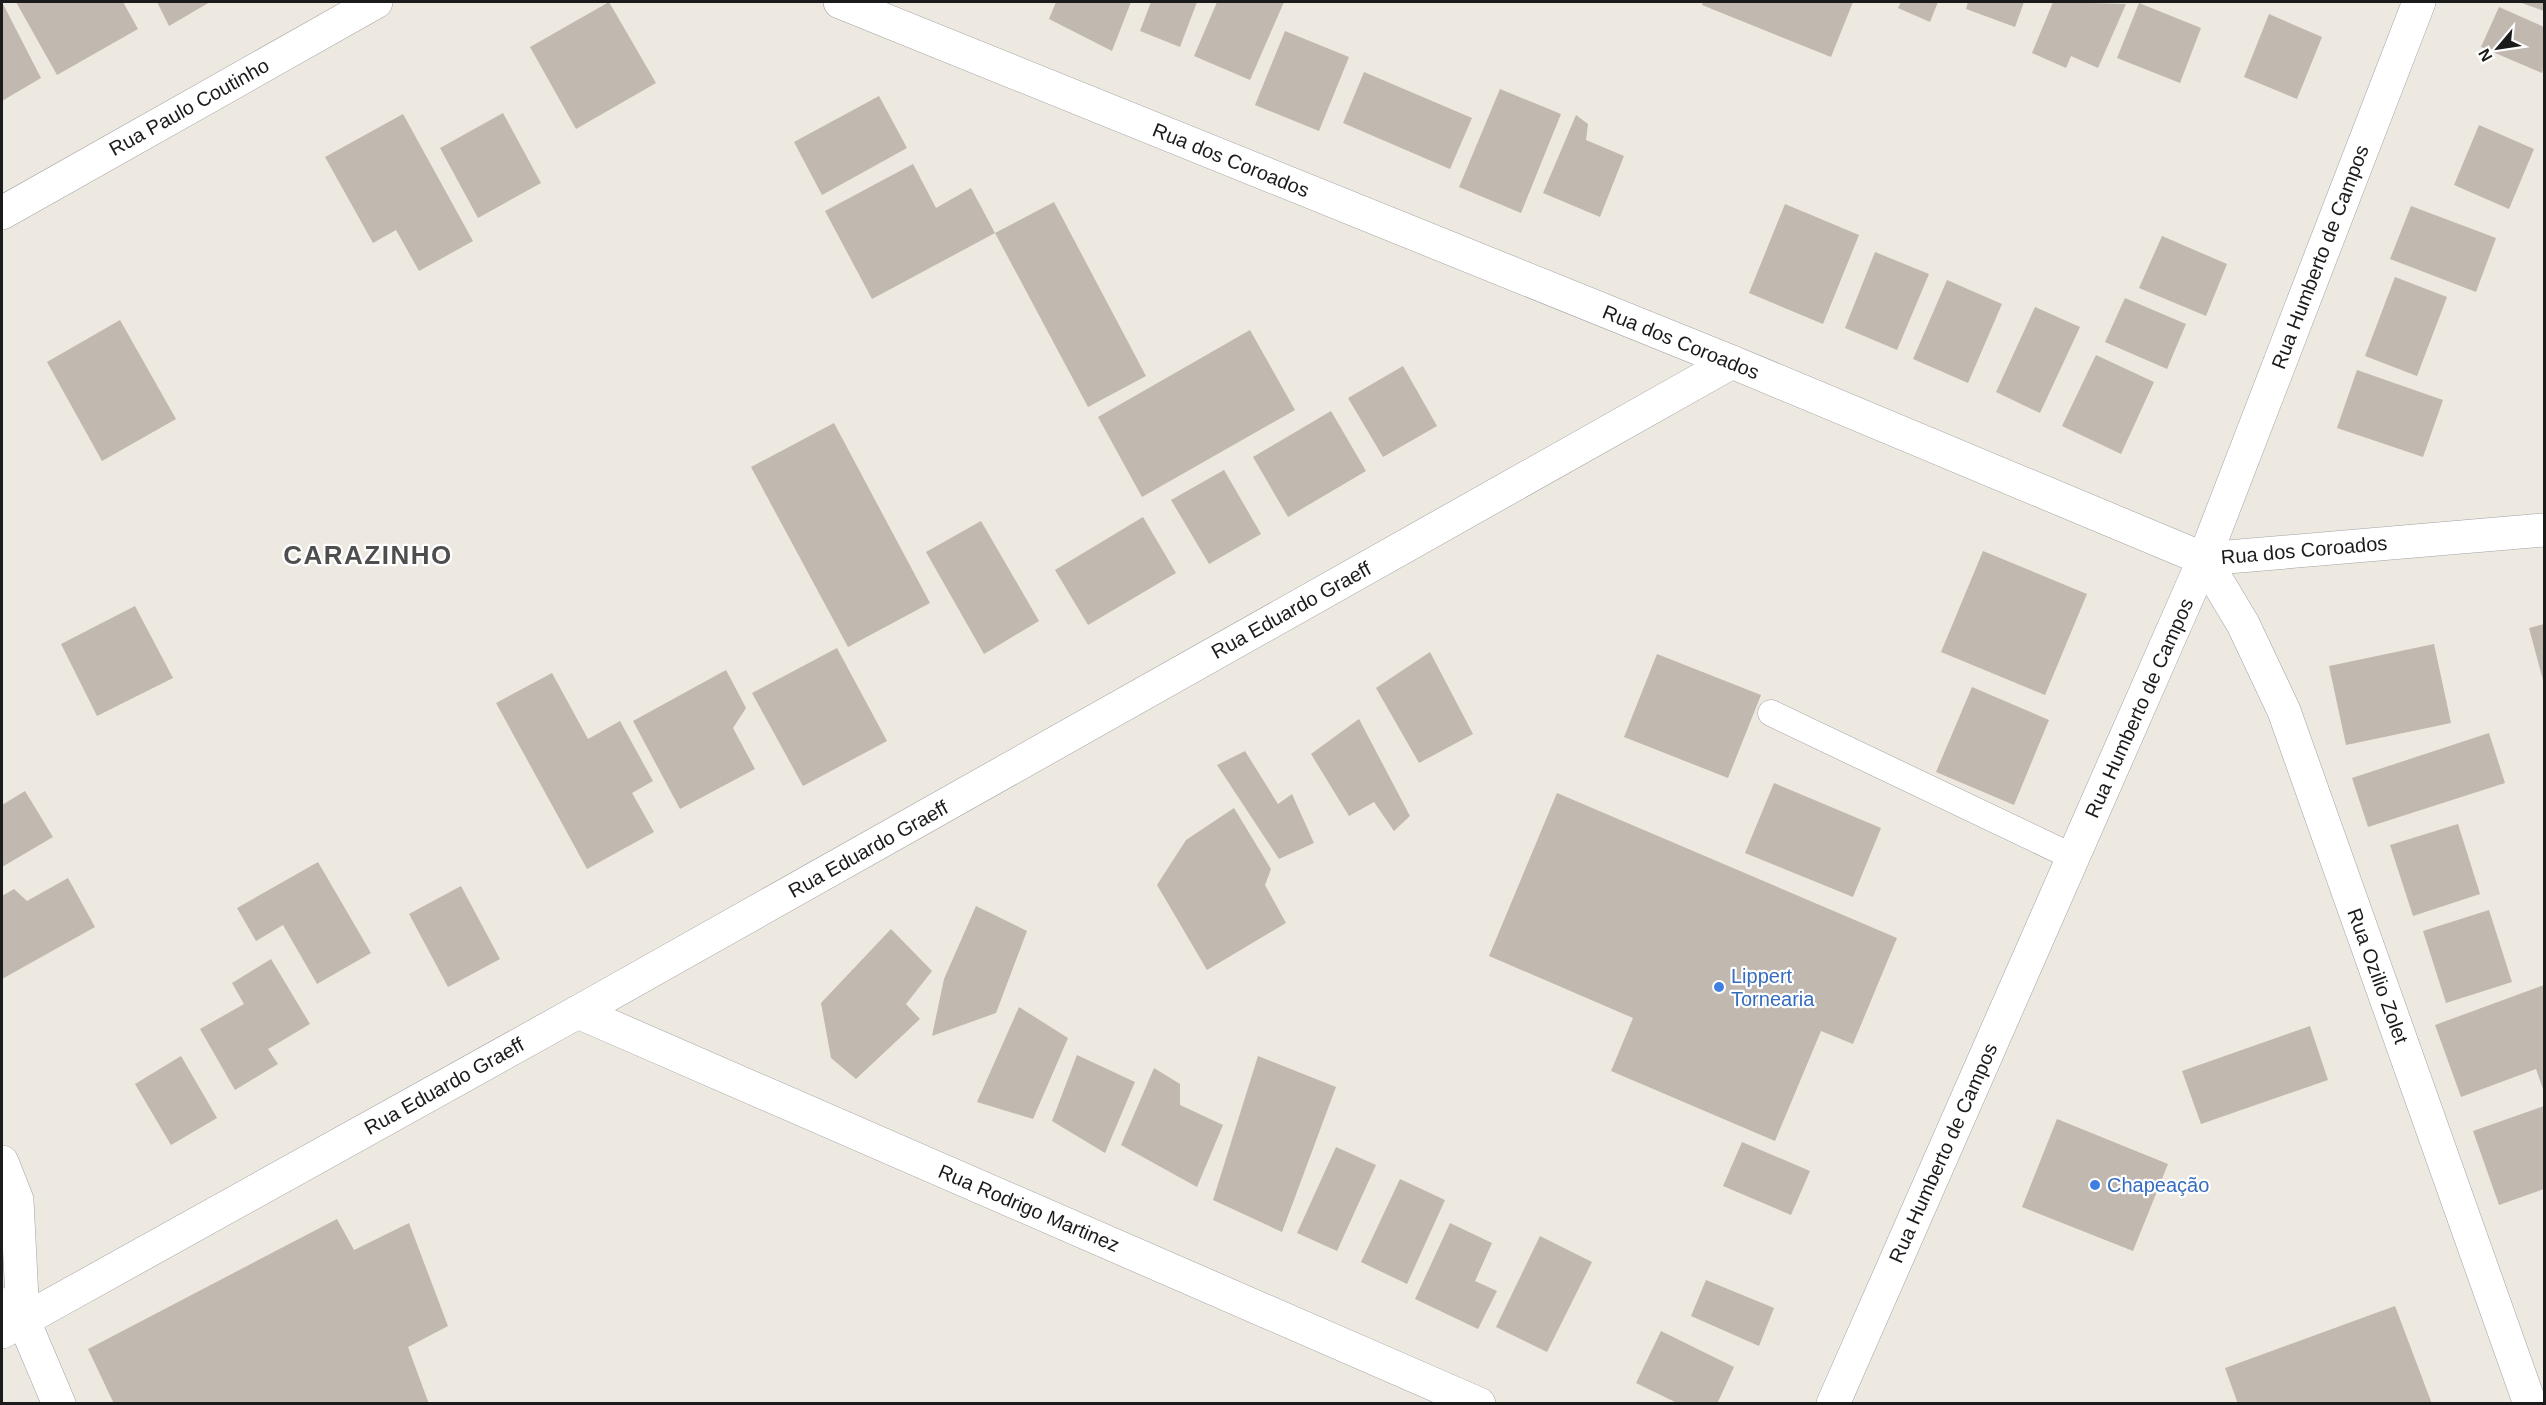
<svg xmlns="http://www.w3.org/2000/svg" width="2546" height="1405" viewBox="0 0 2546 1405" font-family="Helvetica,sans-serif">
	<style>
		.building { fill: #c1b8b0 }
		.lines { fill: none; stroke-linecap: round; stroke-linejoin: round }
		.service-casing { stroke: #a2a2a2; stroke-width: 27 }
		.minor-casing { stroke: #a2a2a2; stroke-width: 34 }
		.tertiary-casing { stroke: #a2a2a2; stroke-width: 34 }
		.service { stroke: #fff; stroke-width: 26 }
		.minor { stroke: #fff; stroke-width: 33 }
		.tertiary { stroke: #fff; stroke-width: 33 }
		.shop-dot { fill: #3f7fe0; stroke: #fff; stroke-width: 2 }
		.labels { text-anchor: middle; stroke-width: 4.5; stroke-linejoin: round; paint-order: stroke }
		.street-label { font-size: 20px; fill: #1b1b1b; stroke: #fff }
		.shop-label { font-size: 20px; fill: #366cbe; stroke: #fff; text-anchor: start }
		.district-label { font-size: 26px; font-weight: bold; letter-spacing: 1.5px; fill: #4e4e4e; stroke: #fff }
	</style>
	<rect width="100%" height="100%" fill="#ede9e1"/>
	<g class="building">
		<path d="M2,2l39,76 -39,23z"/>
		<path d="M16,2h107l15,27 -81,46z"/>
		<path d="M157,2h53l-41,24z"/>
		<path d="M609,2l47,81 -80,46 -46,-82z"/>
		<path d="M1056,2h75l-19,49 -63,-32z"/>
		<path d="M1151,2h46l-17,45 -40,-16z"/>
		<path d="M1217,2h67l-34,78 -56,-24z"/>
		<path d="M1703,2h150l-22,55 -129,-52z"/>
		<path d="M1901,2h37l-8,20 -32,-14z"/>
		<path d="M1968,2h56l-9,25 -49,-18z"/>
		<path d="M2053,2l73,2 -28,64 -27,-12 -5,12 -34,-15z"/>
		<path d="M2519,2h25v9z"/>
		<path d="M2139,3l62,25 -21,55 -63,-25z"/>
		<path d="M2499,7l45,20v40l-2,6 -61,-26z"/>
		<path d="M2269,14l53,23 -25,62 -53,-22z"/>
		<path d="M1285,31l64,26 -30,74 -64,-26z"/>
		<path d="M1364,72l108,46 -22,51 -107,-46z"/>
		<path d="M1500,89l61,25 -40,99 -62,-26z"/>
		<path d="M879,96l28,52 -85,47 -28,-53z"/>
		<path d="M503,113l38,70 -63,35 -38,-70z"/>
		<path d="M403,114l70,127 -54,30 -23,-41 -23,13 -48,-86z"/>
		<path d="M1576,115l12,9 -2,16 38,16 -24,61 -57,-24z"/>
		<path d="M2479,125l55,24 -25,60 -55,-24z"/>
		<path d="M913,164l23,44 35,-20 24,45 -123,66 -47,-88z"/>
		<path d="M1054,202l92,174 -58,31 -93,-174z"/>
		<path d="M1785,204l74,31 -36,89 -74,-31z"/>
		<path d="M2411,206l85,32 -20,54 -86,-33z"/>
		<path d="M2162,236l65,28 -21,52 -67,-28z"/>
		<path d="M1875,252l54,22 -32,76 -52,-22z"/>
		<path d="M2395,277l52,20 -30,79 -52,-20z"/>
		<path d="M1947,280l55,24 -34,79 -55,-24z"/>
		<path d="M2125,298l61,26 -19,45 -62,-27z"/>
		<path d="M2035,307l45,20 -40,86 -44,-21z"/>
		<path d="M120,320l56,99 -74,42 -55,-99z"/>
		<path d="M1250,330l45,80 -153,87 -44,-80z"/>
		<path d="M2096,355l58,27 -33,72 -59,-28z"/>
		<path d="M1403,366l34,60 -54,31 -35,-59z"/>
		<path d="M2357,370l86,30 -20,57 -86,-29z"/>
		<path d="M1331,411l35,60 -78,46 -35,-60z"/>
		<path d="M834,423l96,180 -82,44 -97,-180z"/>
		<path d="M1224,470l37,64 -52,30 -38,-64z"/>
		<path d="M1143,517l33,56 -88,52 -33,-55z"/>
		<path d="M981,521l58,100 -55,33 -58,-102z"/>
		<path d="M1983,551l104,43 -42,101 -104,-43z"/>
		<path d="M135,606l38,72 -76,38 -36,-72z"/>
		<path d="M2544,624v60l-15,-56z"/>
		<path d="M2434,644l17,79 -105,22 -17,-79z"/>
		<path d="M837,648l50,93 -84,45 -51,-93z"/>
		<path d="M1430,652l43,82 -54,29 -43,-75z"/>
		<path d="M1657,654l104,41 -33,83 -104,-41z"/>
		<path d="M726,670l20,38 -13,20 22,41 -75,40 -47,-88z"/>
		<path d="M552,673l36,66 32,-18 33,60 -21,12 22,39 -67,37 -91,-166z"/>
		<path d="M1972,687l77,33 -35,85 -78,-33z"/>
		<path d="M1359,719l51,97 -16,15 -20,-29 -25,14 -38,-62z"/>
		<path d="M2489,733l16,50 -137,44 -16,-49z"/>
		<path d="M1245,751l33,53 14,-10 22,49 -35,16 -62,-94z"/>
		<path d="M1774,783l107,45 -28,69 -108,-44z"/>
		<path d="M25,791l28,46 -51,30v-62z"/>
		<path d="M1557,793l340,145 -44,106 -32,-13 -46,110 -164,-70 22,-53 -144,-62z"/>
		<path d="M1234,808l37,61 -6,16 21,38 -79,47 -50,-85 29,-45z"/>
		<path d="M2458,824l22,70 -67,22 -23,-71z"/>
		<path d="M318,862l53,91 -54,31 -34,-59 -27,16 -19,-33z"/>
		<path d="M68,878l27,49 -93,52v-83l12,-7 13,12z"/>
		<path d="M461,886l39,73 -52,28 -39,-73z"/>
		<path d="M976,906l51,25 -31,82 -64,23 12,-57z"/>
		<path d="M2489,910l23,72 -66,21 -23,-72z"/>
		<path d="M891,929l41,42 -26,33 14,15 -64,60 -25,-21 -10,-55z"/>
		<path d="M271,959l39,65 -42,25 10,15 -43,26 -35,-61 44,-25 -12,-21z"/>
		<path d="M2544,985v107l-8,-23 -75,28 -26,-72z"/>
		<path d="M1019,1007l49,31 -35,81 -56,-17z"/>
		<path d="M2310,1026l18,54 -127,44 -19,-53z"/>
		<path d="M1077,1055l58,27 -30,71 -53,-32z"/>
		<path d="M181,1056l36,62 -46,27 -36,-61z"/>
		<path d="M1258,1056l78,31 -54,145 -69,-32z"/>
		<path d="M1154,1068l26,16v21l43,20 -26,62 -76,-42z"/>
		<path d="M2544,1106v83l-45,16 -26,-74z"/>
		<path d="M2057,1119l111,45 -35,87 -111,-44z"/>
		<path d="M1742,1142l68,29 -19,44 -68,-29z"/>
		<path d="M1336,1147l40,18 -39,86 -40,-18z"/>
		<path d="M1400,1179l45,21 -38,84 -46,-22z"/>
		<path d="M337,1219l17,31 55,-27 39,103 -40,21 21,57h-315l-26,-55z"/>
		<path d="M1450,1223l42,20 -17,38 22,10 -19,38 -63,-30z"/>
		<path d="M1540,1236l52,26 -45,90 -51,-25z"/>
		<path d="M1706,1280l68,28 -15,38 -68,-30z"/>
		<path d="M2395,1306l37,98h-194l-13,-36z"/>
		<path d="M1661,1331l73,36 -17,37h-38l-43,-21z"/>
	</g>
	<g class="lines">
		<g class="service-casing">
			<path id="service" d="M1771,713l302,144"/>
		</g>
		<g class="minor-casing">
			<g id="minor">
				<path d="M2419,2l-215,557 340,-29"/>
				<path d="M2,213l374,-211"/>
				<path d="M578,1012l901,392"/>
				<path d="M2,1162l15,38 6,119"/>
				<path d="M11,1303l12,16 36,85"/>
				<path d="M2,1332l576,-320 1154,-650"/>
			</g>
		</g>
		<g class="tertiary-casing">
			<g id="tertiary">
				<path d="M840,2l892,360 472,197"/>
				<path d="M2204,559l39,65 41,87 246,693"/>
				<path d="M1833,1404l371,-845"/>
			</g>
		</g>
		<use href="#service" class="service"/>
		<use href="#minor" class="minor"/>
		<use href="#tertiary" class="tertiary"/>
	</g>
	<g class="shop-dot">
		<circle cx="1719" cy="987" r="6"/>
		<circle cx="2095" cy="1185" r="6"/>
	</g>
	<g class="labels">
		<g class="street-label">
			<text transform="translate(189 107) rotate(-29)" y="7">Rua Paulo Coutinho</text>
			<text transform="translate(1231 160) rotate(22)" y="7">Rua dos Coroados</text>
			<text transform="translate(2320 257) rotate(-69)" y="7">Rua Humberto de Campos</text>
			<text transform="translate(1681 342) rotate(22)" y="7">Rua dos Coroados</text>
			<text transform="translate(2304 550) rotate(-5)" y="7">Rua dos Coroados</text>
			<text transform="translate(1291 610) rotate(-29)" y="7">Rua Eduardo Graeff</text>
			<text transform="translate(2139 708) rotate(-66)" y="7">Rua Humberto de Campos</text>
			<text transform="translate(868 849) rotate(-29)" y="7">Rua Eduardo Graeff</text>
			<text transform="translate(2378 976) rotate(70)" y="7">Rua Ozilio Zolet</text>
			<text transform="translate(444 1086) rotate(-29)" y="7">Rua Eduardo Graeff</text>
			<text transform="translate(1943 1153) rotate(-66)" y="7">Rua Humberto de Campos</text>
			<text transform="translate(1029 1208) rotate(23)" y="7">Rua Rodrigo Martinez</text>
		</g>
		<g class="shop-label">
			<text x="1731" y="983">Lippert<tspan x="1731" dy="23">Tornearia</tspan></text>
			<text x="2107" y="1192">Chapeação</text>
		</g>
		<g class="district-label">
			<text x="368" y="564">CARAZINHO</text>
		</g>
	</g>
	<rect width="2546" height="1405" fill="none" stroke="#1b1b1b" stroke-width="6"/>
	<g transform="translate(2498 48) rotate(241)" stroke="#ffffff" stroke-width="4.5" paint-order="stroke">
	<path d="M0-4.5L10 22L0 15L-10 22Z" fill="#1b1b1b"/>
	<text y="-9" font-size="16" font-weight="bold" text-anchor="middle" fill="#1b1b1b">N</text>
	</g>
</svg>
